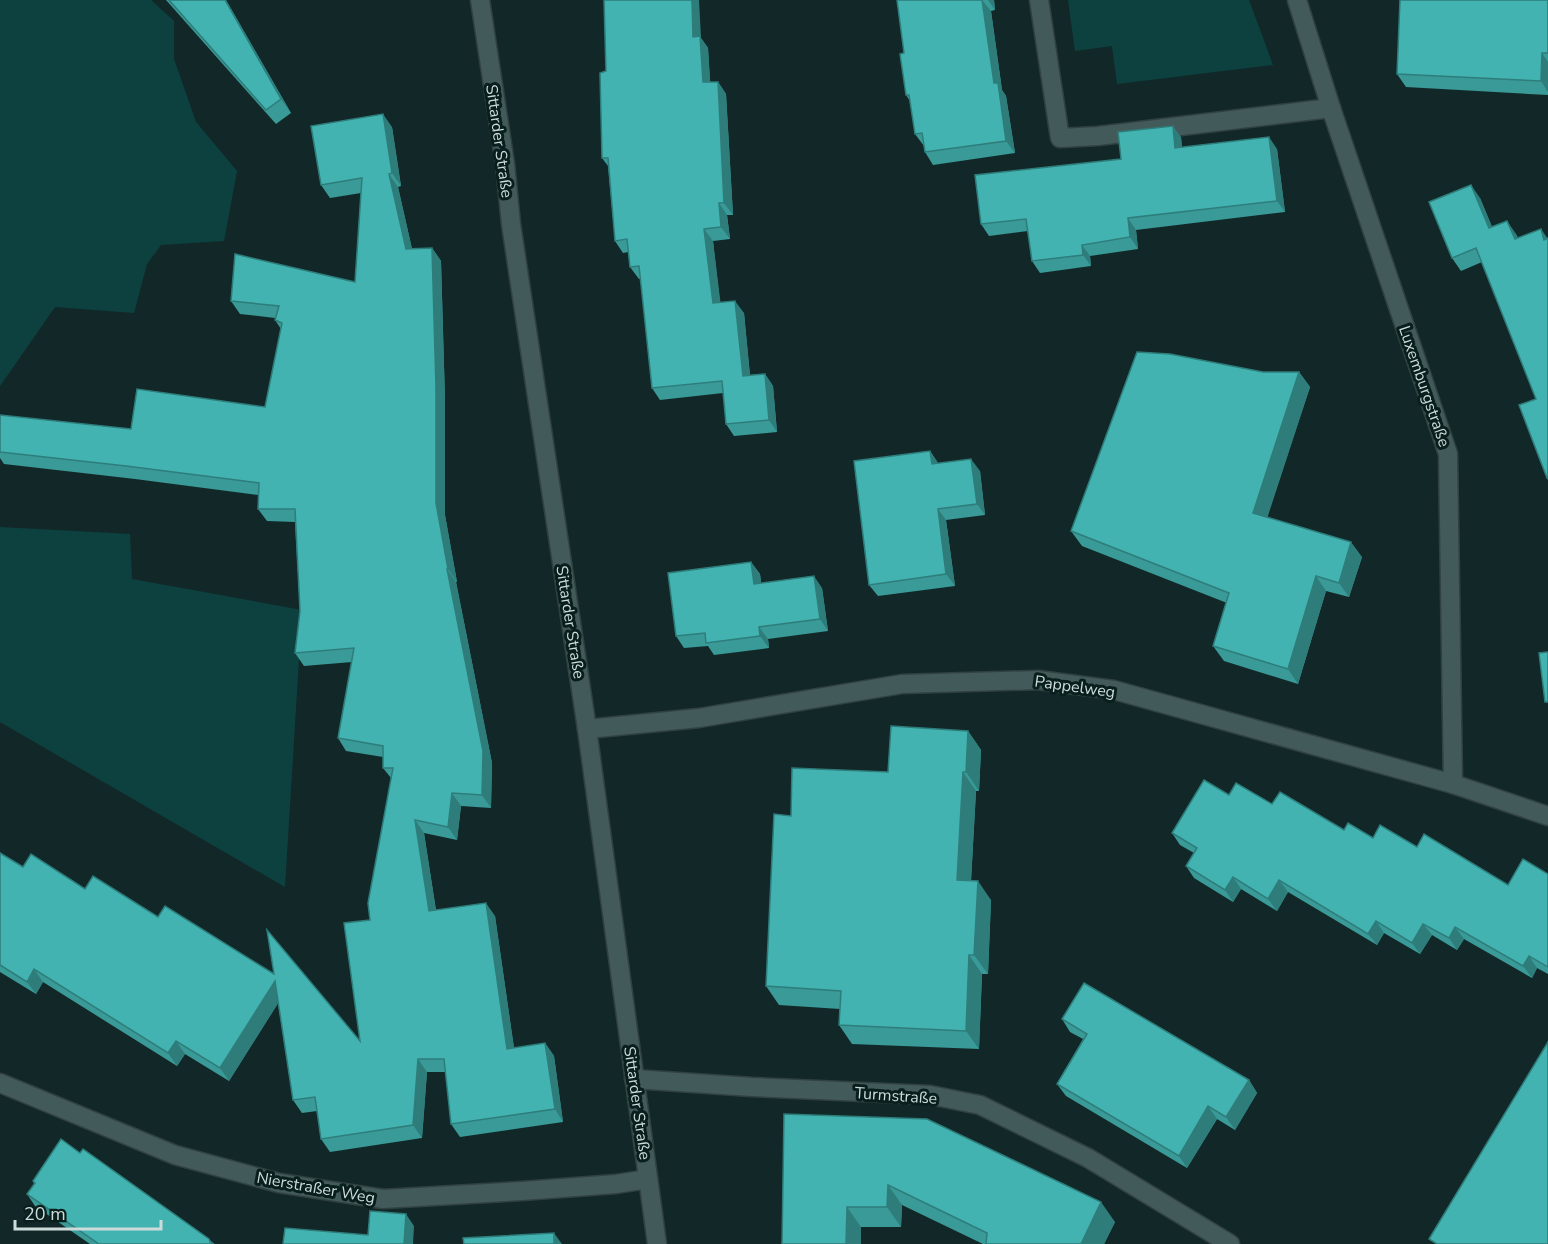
<svg xmlns="http://www.w3.org/2000/svg" width="1548" height="1244" viewBox="0 0 1548 1244" font-family="'Nunito Sans',sans-serif">
	<style>
		.green { fill: #0d4140 }
		.lines { fill: none; stroke-linecap: round; stroke-linejoin: round }
		.street-casing { stroke: #314141; stroke-width: 21 }
		.secondary-casing { stroke: #314141; stroke-width: 21 }
		.street { stroke: #425a59; stroke-width: 18 }
		.secondary { stroke: #425a59; stroke-width: 18 }
		.wall { fill: #399a97 }
		.shaded-wall { fill: #2e7d7b }
		.building { fill: #42b3b0; stroke: #2e7d7b; stroke-width: 1.5 }
		.labels { text-anchor: middle; stroke-width: 6; stroke-linejoin: round; paint-order: stroke }
		.street-label { font-size: 16px; fill: #cddbda; stroke: #081f1e }
	</style>
	<rect width="100%" height="100%" fill="#122828"/>
	<g class="green">
		<path d="M0,0h151l23,21v38l22,63 41,49 -13,70 -63,4 -14,19 -13,49 -79,-6 -55,79z"/>
		<path d="M1068,0h181l24,65 -156,19 -5,-38 -37,5z"/>
		<path d="M0,527l130,7 2,45 170,31 -17,277 -285,-165z"/>
	</g>
	<g class="lines">
		<g class="street-casing">
			<g id="street">
				<path d="M1039,0l21,138 38,-2 233,-28 -34,-108"/>
				<path d="M1331,108l117,346 5,330"/>
				<path d="M587,729l112,-11 203,-34 136,-4 76,10 339,94 95,32"/>
				<path d="M634,1079l118,8 178,8 50,10 108,53 142,86"/>
			</g>
		</g>
		<g class="secondary-casing">
			<g id="secondary">
				<path d="M480,0l25,164 6,60 76,505 70,515"/>
				<path d="M0,1083l175,72 104,28 104,16 139,-8 94,-7 32,-5"/>
			</g>
		</g>
		<use href="#street" class="street"/>
		<use href="#secondary" class="secondary"/>
	</g>
	<g class="wall">
		<path d="M166,0h60l65,113 -15,11z"/>
		<path d="M897,0h97l1,10 -4,1 11,79 4,6 9,57 -82,12 -8,-13 -1,-6 -9,-12 -5,-33 -4,-6 -2,-42z"/>
		<path d="M1548,0v95l-142,-8 -9,-13z"/>
		<path d="M701,38l7,10 2,34h8l8,12 7,121h-6l3,24 -17,2 7,62 24,10 6,62 15,-1 8,12 4,46 -43,4 -8,-12 -3,-31 -63,7 -8,-12 -11,-109h-2l-9,-12 -2,-15 -5,1 -8,-12 -7,-75 -6,-8z"/>
		<path d="M392,127l9,59 -3,1 14,62 20,-1 9,13 4,139v115l12,67h-1l36,181 -1,45 -30,-2 -4,34 -33,-7 12,77 59,6 19,132 31,-5 9,13 9,66 -103,15 -9,-13 -5,-52h-19l-5,66 -92,14 -9,-13 -4,-28 -15,2 -9,-13 -15,-97 -49,78 -44,-27 -8,12 -134,-84 -7,12 -36,-22v-119l23,14 62,22 73,28 202,124 10,-121 21,-142 -8,-10v-11l-37,-6 -8,-13 14,-76 -48,4 -9,-13 5,-42 -5,-89 -28,-1 -9,-12v-14l-123,-16 -131,-15 -4,-6v-43l131,14 134,-22 16,-78 -6,-9v-2l-35,-4 -9,-13 124,-19 6,-89 -31,5 -9,-13z"/>
		<path d="M1181,137l1,11 95,1 8,63 -149,18 2,19 -48,7 1,10 -51,7 -8,-12 -4,-30 -39,5 -8,-12 140,-65z"/>
		<path d="M1480,198l12,29 24,7 2,4h30v242l-1,-2 -11,-79 -54,-137 -21,9 -9,-13z"/>
		<path d="M1263,372h36l11,15 -43,130 95,40 -13,40 -23,-6 -28,93 -74,-23 -11,-15 14,-43 -145,-57 -11,-15z"/>
		<path d="M930,451l8,12 42,8 5,44 -39,5 9,66 -77,10 -9,-11z"/>
		<path d="M751,562l9,12 1,9 61,5 6,43 -60,8 1,9 -55,7 -6,-9 -24,2 -8,-12z"/>
		<path d="M968,731l13,19 -2,41h-3l-5,90 20,19 -3,74h-6l-3,75 -127,-5 -13,-19 1,-16 -61,-4 -13,-19 25,-170 97,-44z"/>
		<path d="M1229,795l43,9 72,26 29,8 44,9 91,38 40,-11v100l-11,-6 -5,10 -68,-39 -7,11 -25,-15 -12,19 -36,-21 -7,12 -89,-53 -11,19 -36,-22 -8,13 -39,-24 -8,-12 8,-13 -14,-8 -8,-12z"/>
		<path d="M1062,1019l187,61 8,13 -22,37 -18,-11 -30,49 -121,-72 -9,-12 26,-45 -13,-7z"/>
		<path d="M784,1114l331,108 -11,22h-121l-81,-39 -1,22h-40v17z"/>
		<path d="M80,1153l129,86 5,5h-124l-55,-38 -8,-12 7,-10 -1,-3z"/>
	</g>
	<g class="shaded-wall">
		<path d="M225,0h1l65,113 -10,-14z"/>
		<path d="M692,0h7l2,38 7,10 3,46 -8,-12 -10,-45z"/>
		<path d="M982,0l9,11 11,79 4,6 9,57 -9,-12 -12,-58z"/>
		<path d="M988,0h6l1,10z"/>
		<path d="M1542,53l6,9v30l-7,-11z"/>
		<path d="M718,82l8,12 7,121 -9,-12z"/>
		<path d="M383,114l9,13 9,59 -9,-13z"/>
		<path d="M1173,126l8,11 2,23 -8,-12z"/>
		<path d="M1269,137l8,12 8,63 -8,-11z"/>
		<path d="M389,174l9,13 17,75 -9,-13z"/>
		<path d="M1471,185l9,13 18,43 -9,-13z"/>
		<path d="M719,203l8,12 3,24 -9,-12z"/>
		<path d="M1128,218l8,12 2,19 -8,-12z"/>
		<path d="M1507,221l9,13 8,18 -9,-13z"/>
		<path d="M704,229l9,12 9,74 -9,-12z"/>
		<path d="M1541,229l7,10 -4,1z"/>
		<path d="M1082,245l8,11 1,10 -8,-11z"/>
		<path d="M432,248l9,13 4,139v115l12,67 -9,-13 -12,-66z"/>
		<path d="M735,301l9,12 7,75 -8,-12z"/>
		<path d="M1299,372l11,15 -46,141 -11,-15z"/>
		<path d="M765,374l8,12 4,46 -8,-12z"/>
		<path d="M930,451l8,12 -6,1z"/>
		<path d="M971,459l9,12 5,44 -8,-11z"/>
		<path d="M938,509l8,11 9,66 -9,-12z"/>
		<path d="M1351,542l11,15 -13,40 -10,-14z"/>
		<path d="M751,562l9,12 3,22 -9,-12z"/>
		<path d="M447,569l9,13 36,181 -1,45 -9,-13z"/>
		<path d="M814,576l8,12 6,43 -8,-12z"/>
		<path d="M1316,576l10,15 -28,93 -10,-15z"/>
		<path d="M759,627l9,12 1,9 -9,-12z"/>
		<path d="M968,731l13,19 -2,41 -13,-19z"/>
		<path d="M963,772l13,19 -6,108 -13,-19z"/>
		<path d="M452,793l9,13 -4,34 -9,-13z"/>
		<path d="M415,820l9,13 14,91 -9,-13z"/>
		<path d="M1233,877l8,12 -8,13 -8,-12z"/>
		<path d="M1279,880l9,12 -11,19 -9,-12z"/>
		<path d="M978,881l13,19 -3,74 -14,-19z"/>
		<path d="M486,903l9,13 21,146 -9,-13z"/>
		<path d="M1376,921l8,12 -7,12 -9,-11z"/>
		<path d="M1423,924l9,11 -12,19 -8,-11z"/>
		<path d="M1455,927l9,12 -7,11 -8,-12z"/>
		<path d="M969,955l13,19 -3,75 -13,-18z"/>
		<path d="M1529,956l8,12 -5,10 -9,-12z"/>
		<path d="M34,969l9,13 -7,12 -9,-12z"/>
		<path d="M275,981l9,13 -55,87 -9,-13z"/>
		<path d="M176,1041l9,13 -8,12 -9,-13z"/>
		<path d="M545,1043l9,13 9,66 -8,-13z"/>
		<path d="M418,1059l9,13 -5,66 -9,-13z"/>
		<path d="M1249,1080l8,13 -22,37 -9,-13z"/>
		<path d="M1208,1106l9,13 -30,49 -8,-12z"/>
		<path d="M888,1185l14,20 -1,22 -14,-20z"/>
		<path d="M1101,1202l14,20 -11,22h-23z"/>
		<path d="M847,1207l14,20v17h-15z"/>
		<path d="M406,1214l8,12 -1,18h-9z"/>
		<path d="M554,1233l8,11h-8z"/>
	</g>
	<g class="building">
		<path d="M169,0h56l56,99 -15,11z"/>
		<path d="M604,0h88l1,37 7,-1 3,46h15l6,121h-5l2,24 -17,2 9,74 22,-2 8,75 22,-2 4,46 -43,4 -4,-43 -70,7 -13,-122 -9,1 -3,-28 -12,2 -7,-83h-6l-2,-85 6,-2z"/>
		<path d="M897,0h85l12,83h4l8,58 -81,11 -3,-19 -7,1 -6,-39h-3l-6,-41 4,-1z"/>
		<path d="M1400,0h148v53h-6l-1,28 -144,-7z"/>
		<path d="M383,114l9,59 -3,1 17,75 26,-1 4,140v115l12,66h-1l36,182 -1,44 -30,-2 -4,34 -33,-7 14,91 57,-8 21,146 38,-6 10,66 -104,15 -7,-65h-26l-5,66 -92,14 -6,-42 -22,3 -18,-119 -55,87 -44,-27 -8,12 -134,-84 -7,13 -27,-17v-112l23,14 8,-13 54,35 8,-13 65,41 7,-11 109,68 -7,-44 93,111 -16,-118 26,-3 -2,-17 25,-135h-10v-22l-45,-8 16,-90 -59,5 5,-42 -5,-102h-37l1,-26 -133,-17 -126,-14v-37l131,14 6,-40 128,18 17,-84 -7,-3 4,-14 -48,-5 4,-47 120,28 7,-104 -41,7 -10,-59z"/>
		<path d="M1173,126l2,22 94,-11 8,64 -149,17 2,19 -48,8 1,10 -51,6 -6,-42 -45,5 -6,-49 146,-16 -3,-27z"/>
		<path d="M1471,185l18,43 18,-7 8,18 26,-10 3,11 4,-2v240h-1l-28,-73 17,-6 -60,-151 -24,10 -23,-56z"/>
		<path d="M1137,352l33,2 93,18h36l-46,141 98,29 -12,41 -23,-7 -28,93 -75,-23 16,-53 -158,-62z"/>
		<path d="M930,451l2,13 39,-5 6,45 -39,5 8,65 -77,11 -15,-124z"/>
		<path d="M751,562l3,22 60,-8 6,43 -61,8 1,9 -54,7 -1,-10 -29,3 -8,-63z"/>
		<path d="M1548,652v50h-3l-6,-49z"/>
		<path d="M891,726l77,5 -2,41h-3l-6,108 21,1 -4,74h-5l-3,76 -127,-6 2,-34 -75,-5 8,-172 17,2 1,-48 96,4z"/>
		<path d="M1204,780l25,15 7,-12 36,21 8,-12 64,38 4,-7 25,15 7,-13 37,22 7,-13 84,51 15,-26 25,15v93l-19,-11 -6,10 -68,-39 -6,11 -26,-14 -11,19 -36,-22 -8,13 -89,-54 -11,19 -35,-22 -8,13 -39,-24 11,-18 -25,-15z"/>
		<path d="M1084,983l165,97 -23,37 -18,-11 -29,50 -122,-72 30,-50 -25,-15z"/>
		<path d="M1548,1042v202h-111l-8,-5z"/>
		<path d="M784,1114l143,5 174,83 -20,42h-95l1,-11 -99,-48 -1,22h-40l-1,37h-64z"/>
		<path d="M61,1139l19,14 3,-4 126,90 1,3 4,2h-115l-72,-50 8,-11 -2,-2z"/>
		<path d="M370,1211l36,3 -2,30h-121l2,-16 83,7z"/>
		<path d="M554,1233v11h-90l-1,-6z"/>
	</g>
	<g class="labels">
		<g class="street-label">
			<text transform="translate(500 141) rotate(82)" y="6">Sittarder Straße</text>
			<text transform="translate(1425 386) rotate(71)" y="6">Luxemburgstraße</text>
			<text transform="translate(571 622) rotate(81)" y="6">Sittarder Straße</text>
			<text transform="translate(1075 686) rotate(8)" y="6">Pappelweg</text>
			<text transform="translate(896 1095) rotate(4)" y="6">Turmstraße</text>
			<text transform="translate(638 1103) rotate(82)" y="6">Sittarder Straße</text>
			<text transform="translate(316 1187) rotate(10)" y="6">Nierstraßer Weg</text>
		</g>
	</g>
	<path d="M15 1220v9h146v-9" fill="none" stroke="#cddbda" stroke-width="3"/>
	<text x="24" y="1220" font-size="18" fill="#cddbda" stroke="#081f1e" stroke-width="4.5" paint-order="stroke">20 m</text>
</svg>
